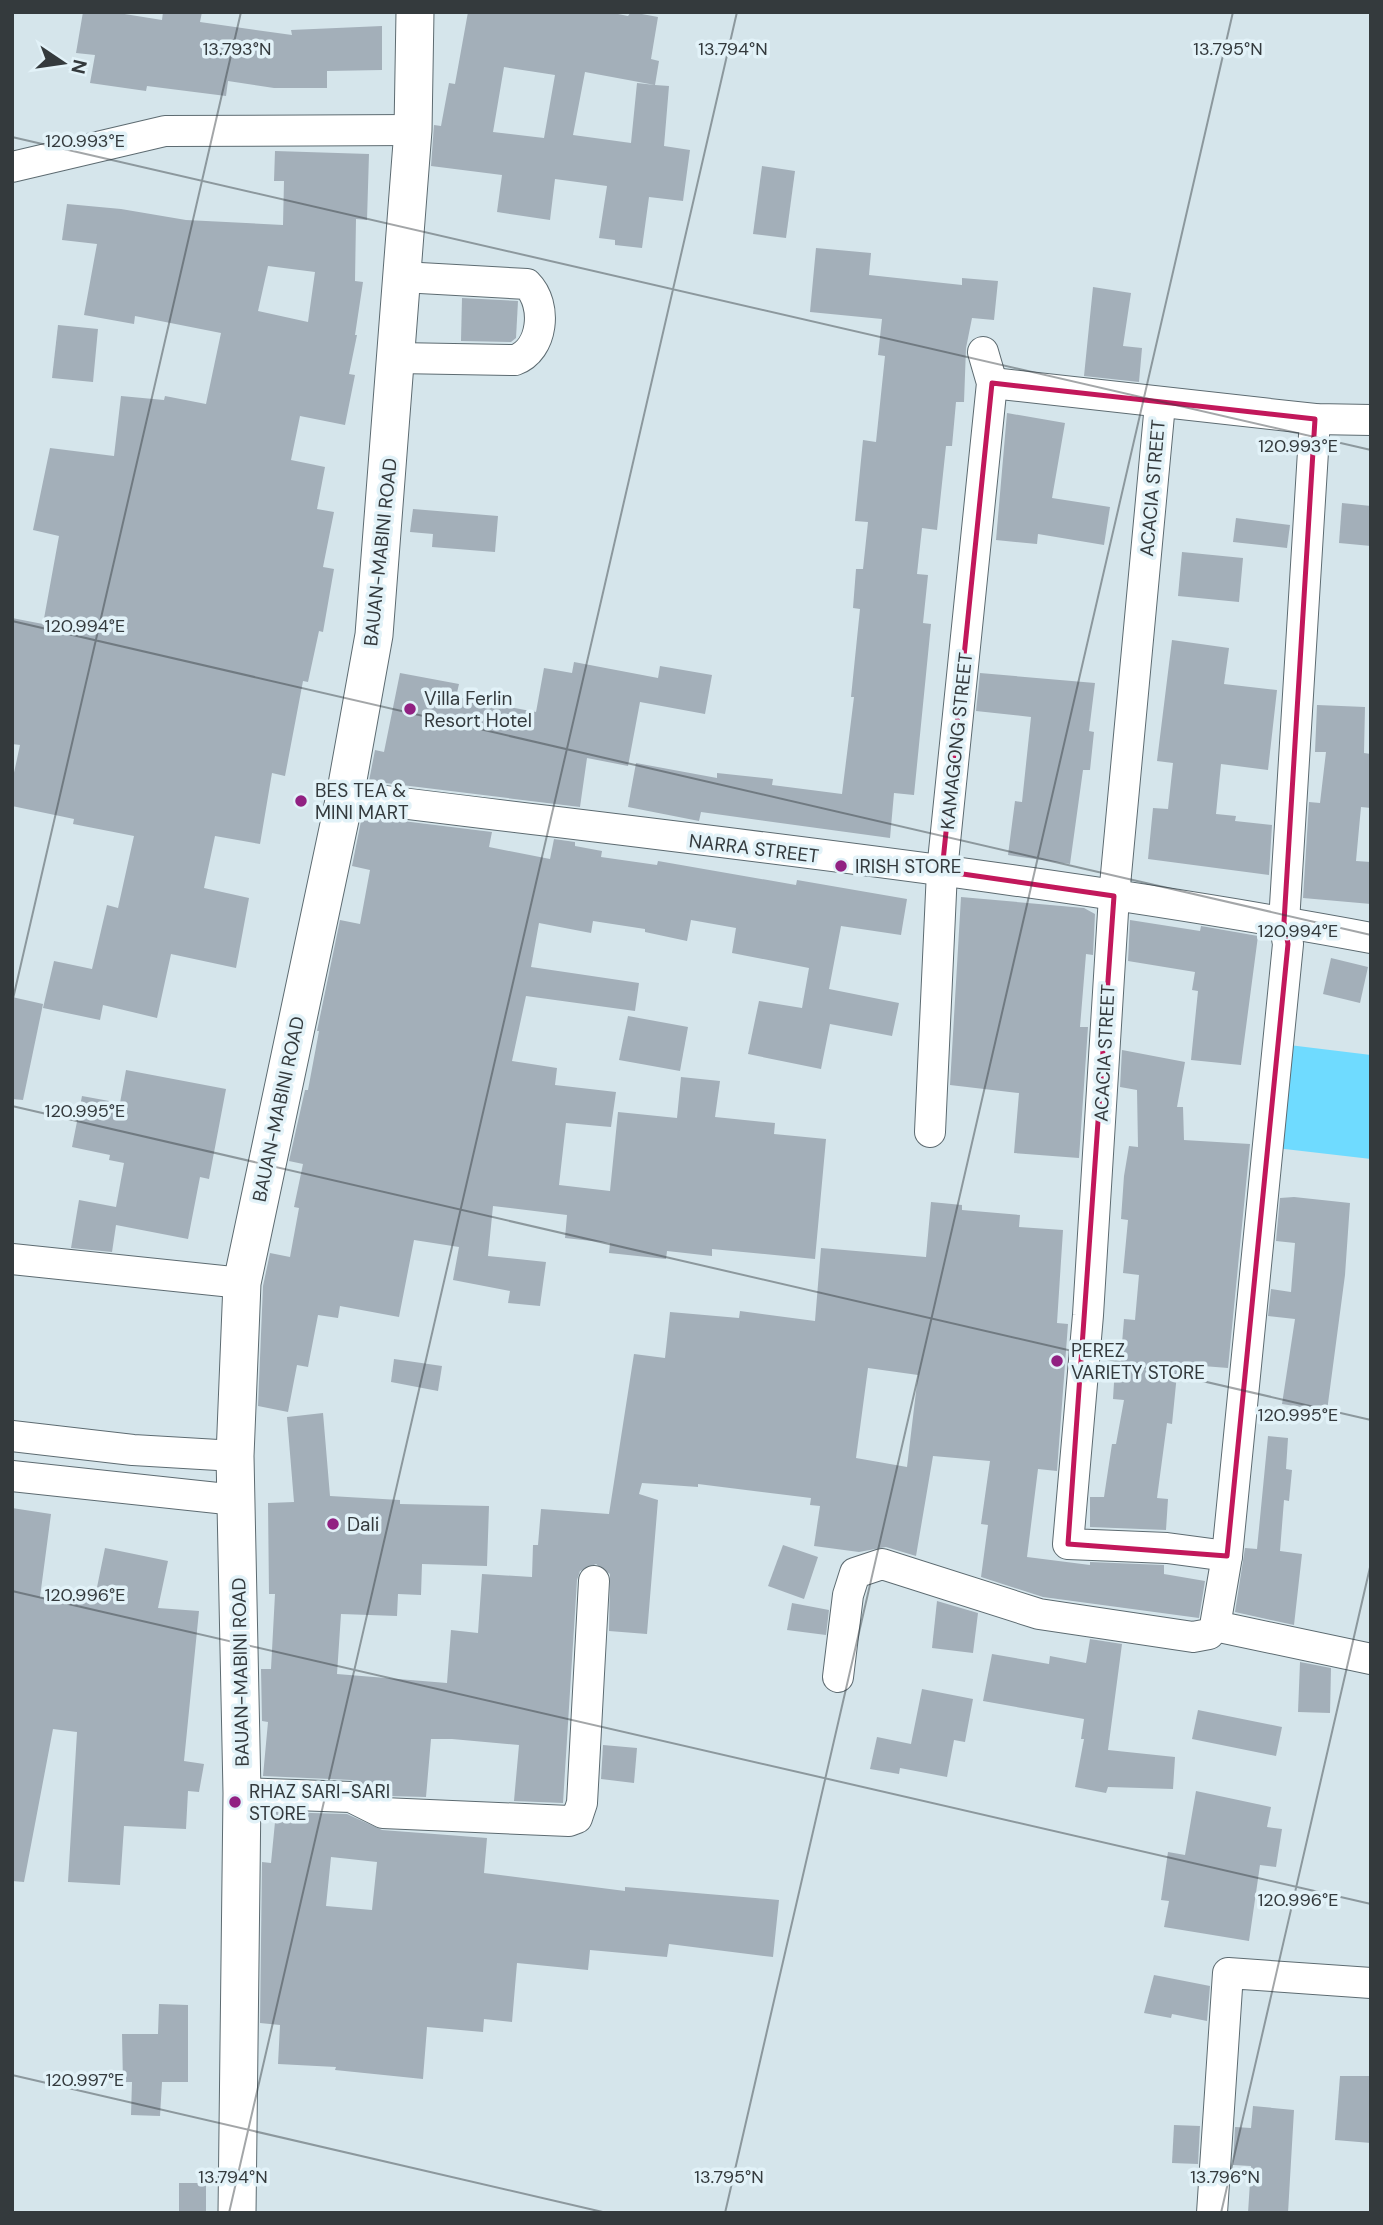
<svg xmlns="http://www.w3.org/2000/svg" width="1383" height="2225" viewBox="0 0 1383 2225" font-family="'DM Sans',sans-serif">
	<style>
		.green { fill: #6fdbff }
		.building { fill: #a3afb9; fill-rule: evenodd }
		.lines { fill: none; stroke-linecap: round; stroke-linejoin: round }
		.minor-casing { stroke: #5d6b71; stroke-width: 32 }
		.major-casing { stroke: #5d6b71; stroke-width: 39 }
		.minor { stroke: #fff; stroke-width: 30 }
		.major { stroke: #fff; stroke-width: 37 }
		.marked { fill: none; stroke: #c2185b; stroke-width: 5; stroke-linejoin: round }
		.ticks { fill: none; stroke: #343a3d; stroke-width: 2; stroke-opacity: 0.45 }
		.poi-dot { fill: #912182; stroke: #e2f2f8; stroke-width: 2.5 }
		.labels { text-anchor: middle; stroke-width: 7; stroke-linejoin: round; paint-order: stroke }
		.street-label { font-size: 19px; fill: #343a3d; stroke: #e2f2f8 }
		.poi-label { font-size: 19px; fill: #343a3d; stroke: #e2f2f8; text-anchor: start }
		.ticks-label { font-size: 18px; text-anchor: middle; fill: #343a3d; stroke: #e2f2f8; stroke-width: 7; stroke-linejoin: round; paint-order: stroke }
	</style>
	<rect width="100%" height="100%" fill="#d5e5eb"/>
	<path class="green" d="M1289,1045l82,10v104l-95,-11z"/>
	<g class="building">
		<path d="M83,12h29l50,8 1,-8h39l-2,10 92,13 -1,-5 91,-4v44l-55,1v17h-53l-46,-7 -2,15 -79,-10 -1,5 -56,-8 5,-28 -19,-2z"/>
		<path d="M468,12h140l20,4 3,-4 27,5 -7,42 8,2 -4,24 14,1 -5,60 26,4 -7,51 -34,-4 -7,51 -27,-3v-5l-16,-2 8,-52 -52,-7 -5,41 -53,-8 5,-37 -71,-9 3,-41 7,1 8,-43 6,1zM504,67l51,8 -11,63 -51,-6zM585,72l70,13 -18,-2 -6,60 -58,-8z"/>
		<path d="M275,151l94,3 -2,66 -11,-1 -1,62 8,1 -8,53h2l-8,39 6,1 -10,50 -45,-9 -9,44 34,7 -8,42 17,3 -11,55 11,2 -11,63 -4,-1 -11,51 -5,-1 -18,95 -13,-3 -12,71 -45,-8 -11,52 45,10 -13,70 -65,-14 -14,64 -54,-13 -3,15 -57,-12 11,-47 38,8 15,-64 11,3 16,-72 -61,-12 1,-5 -62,-13v-24l8,-37 -8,-1v-126l31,6 16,-88 -26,-6 17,-82 64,8 7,-60 43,4 1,-4 41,8 15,-71 -86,-17 -1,8 -50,-9 13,-71 -35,-4 5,-36 54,5 65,11 97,5 1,-44h-10zM268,266l47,6 -7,50 -50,-11z"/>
		<path d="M762,166l33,5 -9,67 -33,-4z"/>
		<path d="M816,248l55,5 -2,22 93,10v-7l36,3 -4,39 -22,-2 -6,30 -2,54h-8l-4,44h-6l-9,84 -15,-2 -5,46 11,1 -5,48 8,1 -17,171 -20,-2 -4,45 -189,-26 -2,9 -71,-14 8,-44 81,15v-5l56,6 -1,6 70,9 12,-97h-3l9,-88 -7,-1 3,-39h7l5,-47 -13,-1 8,-81 13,2 9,-86 -7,-1 4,-36 -72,-7z"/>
		<path d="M1093,287l38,6 -8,53 19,2 -3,34 -55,-6z"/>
		<path d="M462,298l56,3 -2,37 -5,4 -50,-1z"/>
		<path d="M58,325l40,4 -5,53 -41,-4z"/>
		<path d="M1007,413l58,10 -13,75 58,9 -6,38 -66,-11 -1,10 -41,-4z"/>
		<path d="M1342,503l29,3v40l-32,-3z"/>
		<path d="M413,509l85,7 -3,36 -63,-5 1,-13 -23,-2z"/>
		<path d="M1236,518l54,7 -3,23 -54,-6z"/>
		<path d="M1182,552l61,6 -4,44 -61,-6z"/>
		<path d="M1172,640l57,8 -5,36 53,6 -9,80 -47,-6 -5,50 20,2 -1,5 37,4 -3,50 -121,-16 5,-51 15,1 5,-46 -16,-2z"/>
		<path d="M574,662l84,16 2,-12 52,9 -7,39 -65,-12 -12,64 -41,-8 -7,49 -211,-26 6,-31 9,2 16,-79 59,11 -3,13 80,15 8,-44 28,5z"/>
		<path d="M980,673l115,10 -6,48 5,1 -4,38h-7l-13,94 -62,-9 7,-54 7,1 9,-85 -55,-6z"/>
		<path d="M1317,705l48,2 -1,46 7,1v54l-10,-1 -5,54 15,1v42l-68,-6 6,-96 11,1 6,-51h-11z"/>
		<path d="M362,816l130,16 -3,15 61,12 4,-20 21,3v4l27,5 -1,6 56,8 1,-4 138,24 1,-5 110,19 -6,36 -60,-9 -12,63 70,14 -7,33 -62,-12 -9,45 -73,-15 11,-53 43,7 7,-40 -77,-15 4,-25 -45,-8 -4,21 -42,-9v-3l-52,-8 -2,12 -52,-10 -8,44 108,16 -4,28 -109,-15 -14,65 45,7 -2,17 61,7 -5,35 -45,-4 -7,62 51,6 8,-79 59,6 4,-41 39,4 -5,36 60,6 -1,11 52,5 -11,120 -103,-10v7l-45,-5 -1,8 -57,-6 1,-10 -45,-5 2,-23 -74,-9 -5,50 58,6 -6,44 -32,-3 2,-12 -57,-11 6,-33 -45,-7 -15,77 -59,-11 -2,12 -20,-3 -10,52 -11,-2 -9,47 -30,-6 5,-120 7,-33 20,4 9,-49 -5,-1 9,-43 -14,-3 16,-71h3l11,-59h-2l23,-111 20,4 10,-54 -18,-4z"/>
		<path d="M961,897l123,11 11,6 -2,41 -7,-1 -6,73h8l-9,131 -65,-5 5,-60 -69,-8z"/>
		<path d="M1130,920l70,11 1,-5 57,10 -17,129 -50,-5 7,-69 -6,-1 3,-18 -67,-11z"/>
		<path d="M1331,958l37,9 -8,36 -37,-9z"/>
		<path d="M12,997l31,7 -20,96 -11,-1z"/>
		<path d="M628,1016l60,11 -8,44 -61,-11z"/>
		<path d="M1122,1050l63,12 -8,45h6l1,33 66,4 -22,224 -50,-4 -6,60 -5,-1 -10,75 11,1 -2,31 -76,-3v-30h14l8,-53h4l8,-44 -11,-1 2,-32 5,1 4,-49 11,1 4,-45 -16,-2 5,-53 -7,-1 3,-43 5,-30 9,1 -1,-57 -17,-3z"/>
		<path d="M126,1070l100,19 -17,90 -9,-2 -12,62 -72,-14 -4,27 -41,-4 8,-48 37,7 8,-44 -15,-3 1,-5 -38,-8 10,-51 38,7z"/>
		<path d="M1294,1197l56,6 -5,72 -18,136 -45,-7 13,-85 -27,-3 3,-27 20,3 4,-49 -19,-2 4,-43z"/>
		<path d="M931,1202l31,3v5l58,5 -1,12 44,3 -6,93 11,1 -11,147 -19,-2 -11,88 63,8v-3l74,3v9l41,7 -6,37 -156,-21 -62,-20 7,-52 -7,-1 9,-63 -57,-5 -17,100 -30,-9 -27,5 -45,-6 6,-40 -10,-1 1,-7 -113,-14v3l-56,-4 -3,11 19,6 -11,134 -38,-3 1,-57 -14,-10 -16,7 -3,9 -14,223 -49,-2 5,-56 -67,-6h-21l-5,58 -39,-1 -35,-16 -89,-4 5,-54 -6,-1 -1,-52h10l4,-75h-6l-1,-91 26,-1 -7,-85 36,-4 7,83 70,4v4l89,2 -2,60 -65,-2 -1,31 -23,-1 -1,22 -56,-2 -4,60 110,9 4,-53 27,3 4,-59 50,3 1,-32h5l3,-36 68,5 25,-160 31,4 5,-46 69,6 1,-7 75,10 6,-73 105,9zM868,1368l50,7 -11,92 -51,-9z"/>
		<path d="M394,1359l48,7 -4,25 -47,-9z"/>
		<path d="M1268,1436l20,2 -2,31 6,1 -3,31 -5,-1 -4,51 22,3 -8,71 -59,-13 10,-64 12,1z"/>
		<path d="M12,1508l39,6 -11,83 54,5 11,-54 63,13 -10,47 41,3 -15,150 20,3 -5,28 -11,-1 -2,38 -62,-3 -4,59 -52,-3 9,-150 -24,-3 -29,153 -12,-1z"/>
		<path d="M783,1545l35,12 -14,42 -36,-13z"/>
		<path d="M937,1601l41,12 -5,40 -41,-5z"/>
		<path d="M792,1603l37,7 -3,25 -39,-5z"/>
		<path d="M1090,1639l32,5 -14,106 67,7 -2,32 -65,-2 -2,6 -31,-6 9,-48h-3l3,-20 -101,-18 9,-47 57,10 1,-8 36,7z"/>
		<path d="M1300,1662l31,6 -1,45 -32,-1z"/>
		<path d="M922,1689l51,10 -8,43 -11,-2 -7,37 -47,-9 -1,6 -29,-5 7,-32 34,7z"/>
		<path d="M1198,1710l84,17 -6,29 -84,-17z"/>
		<path d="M603,1745l34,3 -3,35 -33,-4z"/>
		<path d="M1196,1791l75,16 -4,20 15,2 -6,38 -16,-2 -11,76 -85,-14 5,-26 -8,-1 7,-48 17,3z"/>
		<path d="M276,1812l71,2 35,16 105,8 -3,35 141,18v-4l154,13 -6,57 -104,-13 -2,13 -77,-7 -2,20 -71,-7 -5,59 -28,-3 -1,13 -56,-5 -4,52 -88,-9 1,-3 -58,-3 2,-39 -20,-2 2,-161 9,1zM331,1857l46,5 -5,48 -46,-4z"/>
		<path d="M1154,1975l56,11 -3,35 -35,-7 -1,4 -27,-5z"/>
		<path d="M159,2004l29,1v77h-26l-2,34 -29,-1 1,-33h-9l-1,-48h36z"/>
		<path d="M1340,2076h31v67l-36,-3z"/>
		<path d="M1253,2106l41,4 -6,103h-40l3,-47 -18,-1 2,-38 16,1z"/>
		<path d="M1174,2125l26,1 -2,38 -26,-1z"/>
		<rect x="179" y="2183" width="27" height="30"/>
	</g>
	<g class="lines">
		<g class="minor-casing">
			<g id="minor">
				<path d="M12,167l153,-36 248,-1"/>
				<path d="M397,358l118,2c28,-10 33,-55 12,-76l-125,-7"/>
				<path d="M992,383l323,36 56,1"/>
				<path d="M1160,404l-46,492 -26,419 -20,229 99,4 60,8"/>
				<path d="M345,796c342,43 687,79 1026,142"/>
				<path d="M930,1132l12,-261 50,-488 -9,-31"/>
				<path d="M12,1259l230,24"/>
				<path d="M12,1436l121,14 102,6"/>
				<path d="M12,1476l224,24"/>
				<path d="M1215,1626l156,33"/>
				<path d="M838,1677l10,-82 7,-22 27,-9 157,50 154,23 16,-3 6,-8 12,-70 61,-612 -4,-22 31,-503"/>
				<path d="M242,1793l109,4 32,16 186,8 8,-3 5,-15 12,-222"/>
				<path d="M1212,2213l16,-240 143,10"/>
			</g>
		</g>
		<g class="major-casing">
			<path id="major" d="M237,2213l5,-420 -7,-337 7,-173 103,-487 29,-161 39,-505 2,-118"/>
		</g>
		<use href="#minor" class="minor"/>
		<use href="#major" class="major"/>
	</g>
	<path class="marked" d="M992,383l323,36 -31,503 4,22 -61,612 -159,-12 46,-648 -172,-25z"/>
	<path class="ticks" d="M12,137l1359,313M12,621l1359,314M12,1003l229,-991M12,1106l1359,314M12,1591l1359,313M12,2075l595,138M229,2213l508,-2201M725,2213l508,-2201M1221,2213l150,-650"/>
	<g class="poi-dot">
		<circle cx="410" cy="709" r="7"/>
		<circle cx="301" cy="801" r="7"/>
		<circle cx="841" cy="866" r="7"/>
		<circle cx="1057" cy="1361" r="7"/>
		<circle cx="333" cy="1524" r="7"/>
		<circle cx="235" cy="1802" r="7"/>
	</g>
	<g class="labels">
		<g class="street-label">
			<text transform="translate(1152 488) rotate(-85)" y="7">ACACIA STREET</text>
			<text transform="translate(380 552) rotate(-84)" y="7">BAUAN-MABINI ROAD</text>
			<text transform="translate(956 741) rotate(-84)" y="7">KAMAGONG STREET</text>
			<text transform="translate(754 848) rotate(7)" y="7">NARRA STREET</text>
			<text transform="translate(1104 1053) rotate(-87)" y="7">ACACIA STREET</text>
			<text transform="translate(278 1109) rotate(-78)" y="7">BAUAN-MABINI ROAD</text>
			<text transform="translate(240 1672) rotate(-91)" y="7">BAUAN-MABINI ROAD</text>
		</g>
		<g class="poi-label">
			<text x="424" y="705">Villa Ferlin<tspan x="424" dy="22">Resort Hotel</tspan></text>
			<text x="315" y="797">BES TEA &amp;<tspan x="315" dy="22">MINI MART</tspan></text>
			<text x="855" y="873">IRISH STORE</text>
			<text x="1071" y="1357">PEREZ<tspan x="1071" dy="22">VARIETY STORE</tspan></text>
			<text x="347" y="1531">Dali</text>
			<text x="249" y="1798">RHAZ SARI-SARI<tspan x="249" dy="22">STORE</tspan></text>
		</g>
	</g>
	<g class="ticks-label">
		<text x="733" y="55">13.794°N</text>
		<text x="1228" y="55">13.795°N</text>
		<text x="237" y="55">13.793°N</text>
		<text x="85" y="147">120.993°E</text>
		<text x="1298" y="452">120.993°E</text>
		<text x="85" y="632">120.994°E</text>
		<text x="1298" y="937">120.994°E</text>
		<text x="85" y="1117">120.995°E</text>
		<text x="1298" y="1421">120.995°E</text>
		<text x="85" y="1601">120.996°E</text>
		<text x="1298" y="1906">120.996°E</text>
		<text x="85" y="2086">120.997°E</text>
		<text x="233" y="2183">13.794°N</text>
		<text x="729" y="2183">13.795°N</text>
		<text x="1225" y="2183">13.796°N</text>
	</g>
	<rect width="1383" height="2225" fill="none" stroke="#343a3d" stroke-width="28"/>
	<g transform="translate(63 63) rotate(103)" stroke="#e2f2f8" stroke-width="5" paint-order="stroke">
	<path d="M0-5L12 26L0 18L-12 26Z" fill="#343a3d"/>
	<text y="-10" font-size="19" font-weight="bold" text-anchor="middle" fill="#343a3d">N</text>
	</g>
</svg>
